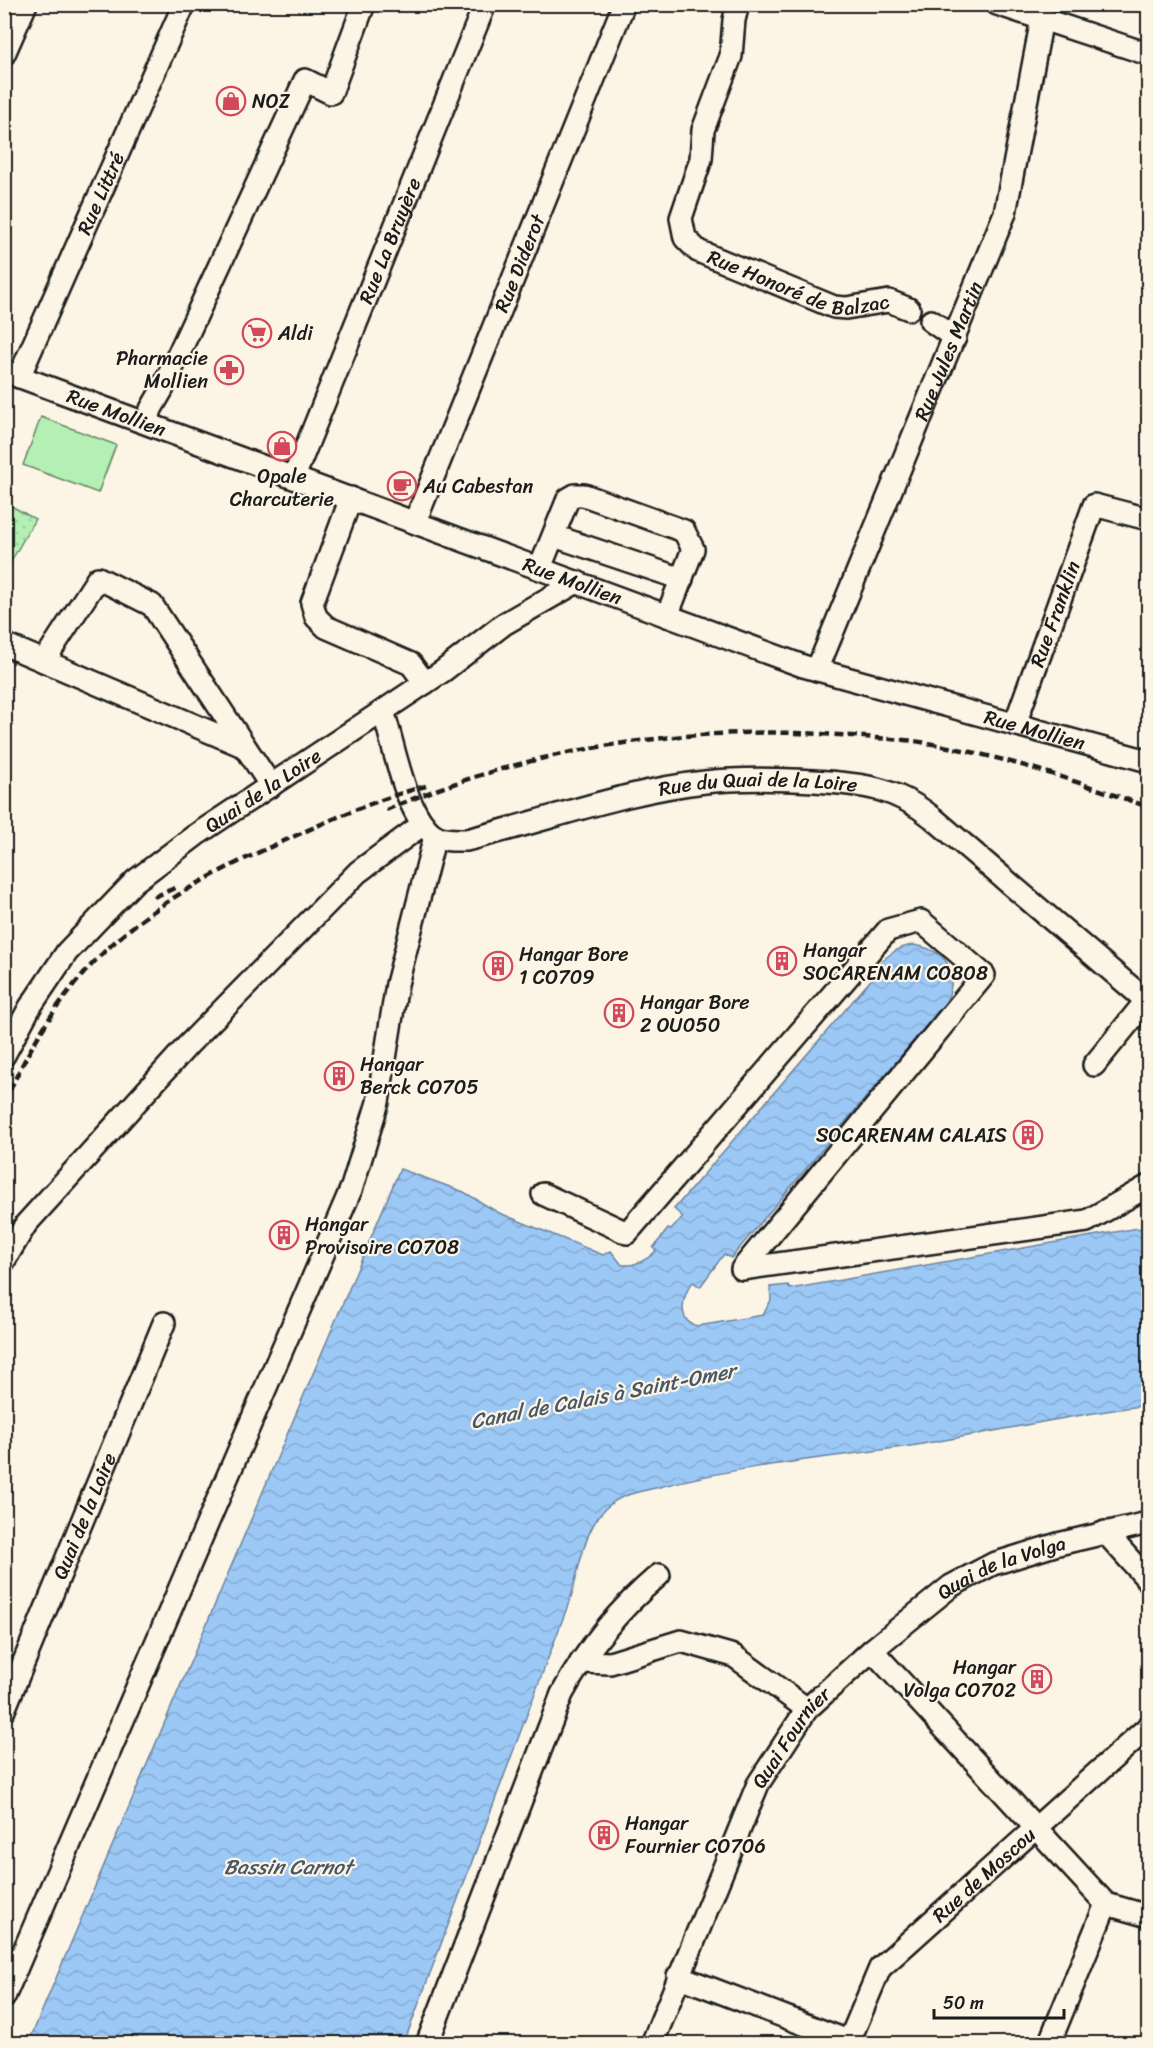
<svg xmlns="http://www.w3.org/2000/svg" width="1153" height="2048" viewBox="0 0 1153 2048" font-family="Sriracha,sans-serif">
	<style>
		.park { fill: url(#park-dots); stroke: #688668; stroke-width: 1.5 }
		.garden { fill: #b4efb4; stroke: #688668; stroke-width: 1.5 }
		.water { fill: url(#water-waves); stroke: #69839f; stroke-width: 1.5 }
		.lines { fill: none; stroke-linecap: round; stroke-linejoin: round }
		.minor-casing { stroke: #1c1c1c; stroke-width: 26 }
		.minor { stroke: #fcf5e5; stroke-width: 21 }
		.rail { stroke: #1c1c1c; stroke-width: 4.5; stroke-dasharray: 9 4.5; stroke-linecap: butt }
		.labels { text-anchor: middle; stroke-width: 4.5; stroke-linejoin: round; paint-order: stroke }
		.poi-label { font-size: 20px; fill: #1c1c1c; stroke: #fcf5e5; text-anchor: start }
		.street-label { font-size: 20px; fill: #1c1c1c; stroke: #fcf5e5 }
		.water-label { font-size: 21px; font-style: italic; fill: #495868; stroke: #fcf5e5 }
	</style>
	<defs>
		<pattern id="park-dots" width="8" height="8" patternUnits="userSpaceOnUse" patternTransform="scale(1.5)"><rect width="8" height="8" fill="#b4efb4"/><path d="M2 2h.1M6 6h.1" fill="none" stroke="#9acc9a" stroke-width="1.8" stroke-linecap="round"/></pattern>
		<pattern id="water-waves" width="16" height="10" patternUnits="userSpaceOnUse" patternTransform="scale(1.5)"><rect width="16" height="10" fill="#9cc8f6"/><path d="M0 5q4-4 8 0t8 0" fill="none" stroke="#86abd2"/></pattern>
	</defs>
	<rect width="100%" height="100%" fill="#fcf5e5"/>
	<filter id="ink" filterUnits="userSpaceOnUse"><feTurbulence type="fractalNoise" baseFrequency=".0167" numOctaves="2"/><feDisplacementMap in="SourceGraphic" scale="12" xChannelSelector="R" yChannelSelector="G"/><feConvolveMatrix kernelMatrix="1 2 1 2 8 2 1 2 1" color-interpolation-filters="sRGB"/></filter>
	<g filter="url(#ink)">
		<path class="park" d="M4,502l31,17 -26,46 -4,-3z"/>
		<path class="garden" d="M41,417l75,28 -18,48 -75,-28z"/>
		<path class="water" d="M914,945c48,8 44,45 20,77l-3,-2 -200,238 -7,-4 -24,33 -7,-5c-11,12 -17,40 5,44l65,-11 8,-15 -1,-13 18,-2 2,4 348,-61 10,7v170c-80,10 -158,28 -238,41 -82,12 -166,19 -247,40 -17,5 -36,6 -51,17 -28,20 -32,64 -41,94l-167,446 -376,1 372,-875 64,23 33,20 106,43 8,-4 11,14c14,1 25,-5 34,-14l-3,-3 15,-19 3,1 12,-13 -9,-8 202,-235 -3,-3c12,-14 23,-24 41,-26z"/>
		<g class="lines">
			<g class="minor-casing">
				<g id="minor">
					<path id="s1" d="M738,4l-4,16 -3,36 -28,74 -2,29 -20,59 4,20 13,13 136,56 12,1 43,-7 20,8"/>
					<path d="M997,4l151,50"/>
					<path d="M4,54l22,-50"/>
					<path d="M931,321l24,17"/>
					<path id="s2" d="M4,371l799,295 345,95"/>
					<path id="s3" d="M19,377l163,-368"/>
					<path d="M147,423l4,-14 11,-19 143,-310 26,13 33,-89"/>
					<path id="s4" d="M294,477l191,-473"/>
					<path d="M351,498l-39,105 4,14 10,10 85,37 14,19"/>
					<path id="s5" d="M415,522l209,-518"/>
					<path d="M554,536l128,43"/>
					<path d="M540,568l28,-69 7,-4h9l100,36 9,18 -26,67"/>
					<path d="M4,644l239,102"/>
					<path d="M44,661l54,-83 54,27 119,181"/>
					<path id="s6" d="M817,670l188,-457 37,-194"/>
					<path id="s7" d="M383,711c11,33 22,104 51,124 9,6 21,5 32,5 80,-19 157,-49 239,-58 36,-4 73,-3 109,-1 48,3 81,6 119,37l215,184"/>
					<path id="s8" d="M1015,724l79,-219 54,14"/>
					<path id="s9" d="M4,1055l26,-48 37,-55 68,-71 61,-46 247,-164 61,-47 73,-42"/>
					<path d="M1094,1065l53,-65"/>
					<path d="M543,1194l84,39 261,-303 33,-9 63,54 -242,294 345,-48 61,-35"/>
					<path d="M4,1261l22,-37 162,-179 170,-173 65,-48"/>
					<path d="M1105,1532l43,48"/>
					<path d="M872,1650l234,254 42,12"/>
					<path d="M581,1662l29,1 71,-22 53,15 73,53"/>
					<path id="s10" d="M4,1710l160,-387"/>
					<path d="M678,1976l178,68"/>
					<path d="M4,1997l348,-810 26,-85 19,-118 38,-148"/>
					<path d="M427,2044l135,-350c25,-46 57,-85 97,-119"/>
					<path id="s11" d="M652,2044l106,-260 49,-75 65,-59 79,-64 19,-10 23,-12 65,-20 90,-21"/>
					<path id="s12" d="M848,2044l32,-76 268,-241"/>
					<path d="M1049,2044l57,-140"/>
				</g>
			</g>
			<use href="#minor" class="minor"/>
			<g class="rail">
				<path d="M386,810c149,-65 317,-88 478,-73 21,2 42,2 63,6 76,13 149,38 221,64"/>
				<path d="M154,897l23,-10"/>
				<path d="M4,1103c64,-144 141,-201 282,-263 46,-21 91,-41 140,-54"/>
			</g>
		</g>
	</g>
	<defs>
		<g id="shop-ring" transform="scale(1.5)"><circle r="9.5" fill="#fcf5e5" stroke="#d1495b" stroke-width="1.5"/><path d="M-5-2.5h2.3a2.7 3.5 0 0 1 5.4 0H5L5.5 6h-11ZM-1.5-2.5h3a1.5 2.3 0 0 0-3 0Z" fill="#d1495b"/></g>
		<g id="supermarket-ring" transform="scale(1.5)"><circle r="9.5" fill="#fcf5e5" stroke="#d1495b" stroke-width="1.5"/><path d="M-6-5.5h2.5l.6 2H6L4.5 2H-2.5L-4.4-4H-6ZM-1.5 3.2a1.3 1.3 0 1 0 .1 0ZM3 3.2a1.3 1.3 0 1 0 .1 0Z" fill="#d1495b"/></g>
		<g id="pharmacy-ring" transform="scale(1.5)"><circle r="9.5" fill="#fcf5e5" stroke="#d1495b" stroke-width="1.5"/><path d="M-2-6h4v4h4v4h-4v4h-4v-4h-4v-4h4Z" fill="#d1495b"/></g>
		<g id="cafe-ring" transform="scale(1.5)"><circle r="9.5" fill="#fcf5e5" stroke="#d1495b" stroke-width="1.5"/><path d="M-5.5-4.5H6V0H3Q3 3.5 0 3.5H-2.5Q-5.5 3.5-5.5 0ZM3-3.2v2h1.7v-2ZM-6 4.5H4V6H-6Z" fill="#d1495b"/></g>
		<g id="building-ring" transform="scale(1.5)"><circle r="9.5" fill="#fcf5e5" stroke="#d1495b" stroke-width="1.5"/><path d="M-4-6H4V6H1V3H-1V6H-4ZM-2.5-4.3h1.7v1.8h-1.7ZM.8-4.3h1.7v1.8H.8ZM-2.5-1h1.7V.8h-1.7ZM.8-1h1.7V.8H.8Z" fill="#d1495b"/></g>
	</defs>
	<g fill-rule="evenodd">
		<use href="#shop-ring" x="231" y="101"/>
		<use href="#supermarket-ring" x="257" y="333"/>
		<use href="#pharmacy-ring" x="229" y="370"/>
		<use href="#shop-ring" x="282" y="446"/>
		<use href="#cafe-ring" x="402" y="486"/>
		<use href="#building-ring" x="782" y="961"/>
		<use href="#building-ring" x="498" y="966"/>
		<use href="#building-ring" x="619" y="1013"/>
		<use href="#building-ring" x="339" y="1076"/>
		<use href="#building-ring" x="1028" y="1135"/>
		<use href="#building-ring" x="284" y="1235"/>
		<use href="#building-ring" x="1037" y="1679"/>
		<use href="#building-ring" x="604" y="1835"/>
	</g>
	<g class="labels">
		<g class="poi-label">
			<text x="252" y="108">NOZ</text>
			<text x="278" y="340">Aldi</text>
			<text x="208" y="365" text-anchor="end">Pharmacie<tspan x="208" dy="23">Mollien</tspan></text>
			<text x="282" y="483" text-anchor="middle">Opale<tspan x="282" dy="23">Charcuterie</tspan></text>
			<text x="423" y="493">Au Cabestan</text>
			<text x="803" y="957">Hangar<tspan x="803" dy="23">SOCARENAM CO808</tspan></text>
			<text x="519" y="961">Hangar Bore<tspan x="519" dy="23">1 CO709</tspan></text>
			<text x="640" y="1009">Hangar Bore<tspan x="640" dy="23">2 OU050</tspan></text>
			<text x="360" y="1071">Hangar<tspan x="360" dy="23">Berck CO705</tspan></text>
			<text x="1007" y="1142" text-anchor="end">SOCARENAM CALAIS</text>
			<text x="305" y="1231">Hangar<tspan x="305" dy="23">Provisoire CO708</tspan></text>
			<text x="1016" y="1674" text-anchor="end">Hangar<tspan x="1016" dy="23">Volga CO702</tspan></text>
			<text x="625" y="1830">Hangar<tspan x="625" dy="23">Fournier CO706</tspan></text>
		</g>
		<g class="street-label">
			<text dy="7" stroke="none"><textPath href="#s3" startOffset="201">Rue Littré</textPath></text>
			<text dy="7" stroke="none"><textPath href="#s4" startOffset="255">Rue La Bruyère</textPath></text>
			<text dy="7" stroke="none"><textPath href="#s5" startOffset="279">Rue Diderot</textPath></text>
			<text dy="7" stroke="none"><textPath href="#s1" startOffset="369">Rue Honoré de Balzac</textPath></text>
			<text dy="7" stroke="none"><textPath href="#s6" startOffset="345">Rue Jules Martin</textPath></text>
			<text dy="7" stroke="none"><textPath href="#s2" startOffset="120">Rue Mollien</textPath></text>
			<text dy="7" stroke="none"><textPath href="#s2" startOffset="606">Rue Mollien</textPath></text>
			<text dy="7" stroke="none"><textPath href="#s8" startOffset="117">Rue Franklin</textPath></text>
			<text dy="7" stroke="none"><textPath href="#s2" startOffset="1092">Rue Mollien</textPath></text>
			<text dy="7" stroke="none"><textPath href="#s7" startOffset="468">Rue du Quai de la Loire</textPath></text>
			<text dy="7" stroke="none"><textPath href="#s9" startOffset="376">Quai de la Loire</textPath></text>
			<text dy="7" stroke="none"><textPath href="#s10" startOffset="210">Quai de la Loire</textPath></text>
			<text dy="7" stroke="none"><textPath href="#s11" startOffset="614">Quai de la Volga</textPath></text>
			<text dy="7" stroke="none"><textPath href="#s11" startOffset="338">Quai Fournier</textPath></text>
			<text dy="7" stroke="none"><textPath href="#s12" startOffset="222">Rue de Moscou</textPath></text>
		</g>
		<g class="water-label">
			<text transform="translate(603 1396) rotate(-11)" y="7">Canal de Calais à Saint-Omer</text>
			<text x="288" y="1874">Bassin Carnot</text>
		</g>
	</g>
	<rect width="1153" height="2048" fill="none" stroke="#fcf5e5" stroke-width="24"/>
	<rect x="12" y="12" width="1129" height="2024" fill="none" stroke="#1c1c1c" stroke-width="2" filter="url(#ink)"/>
	<path d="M934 2009v9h130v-9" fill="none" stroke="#1c1c1c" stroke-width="3"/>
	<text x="943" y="2009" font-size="18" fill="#1c1c1c" stroke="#fcf5e5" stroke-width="4.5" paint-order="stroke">50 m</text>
</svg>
